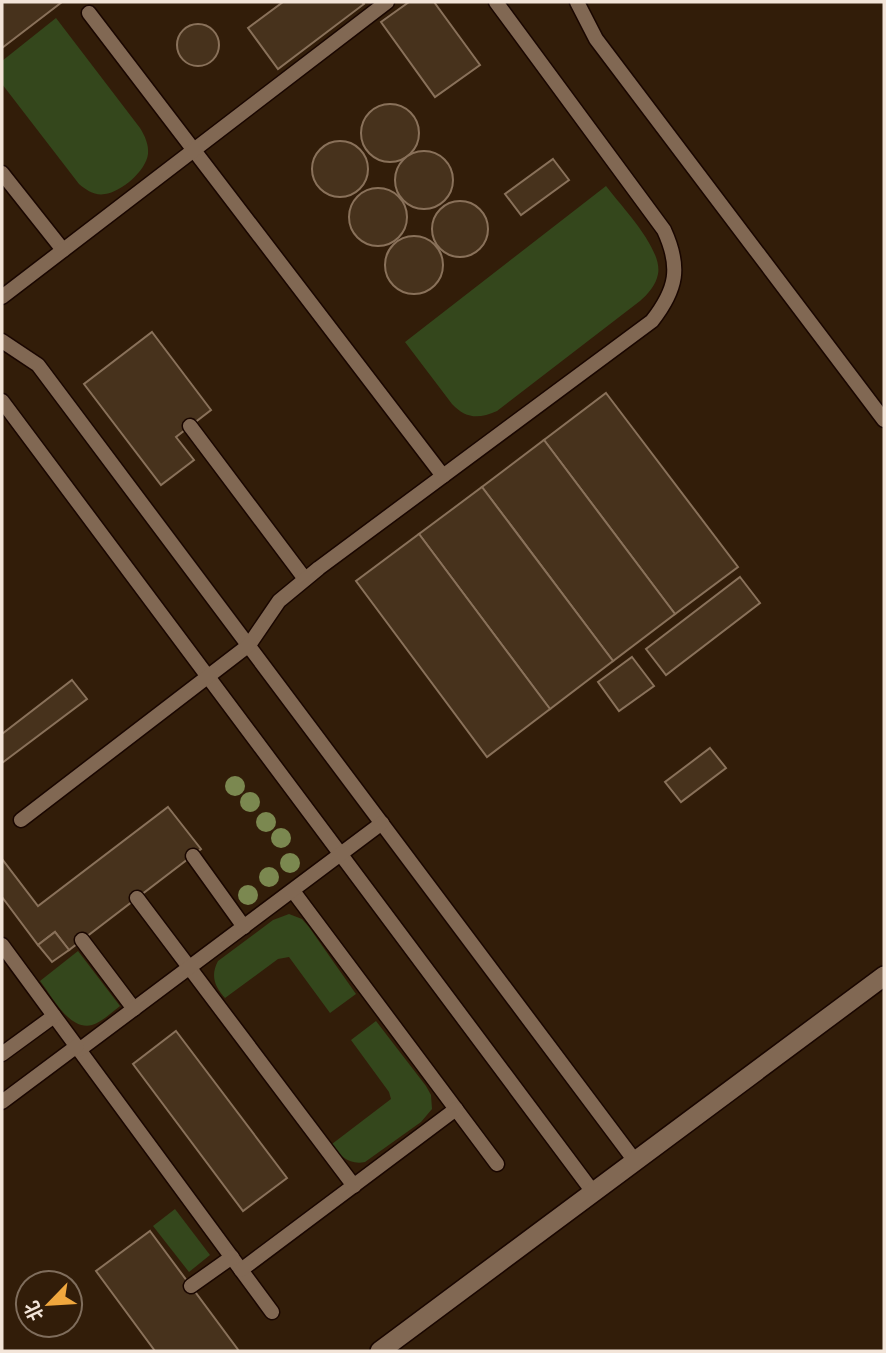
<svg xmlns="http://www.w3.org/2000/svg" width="886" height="1353" viewBox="0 0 886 1353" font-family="Quicksand,'Noto Sans SC',sans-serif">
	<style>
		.green { fill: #34471c }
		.building { fill: #47321c; stroke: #89715a; stroke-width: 2 }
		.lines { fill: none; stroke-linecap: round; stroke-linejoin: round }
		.service-casing { stroke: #190600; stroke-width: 17 }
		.tertiary-casing { stroke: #190600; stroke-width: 22 }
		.service { stroke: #816853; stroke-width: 14 }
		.tertiary { stroke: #816853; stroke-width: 19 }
		.tree { fill: #7b8850 }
	</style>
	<rect width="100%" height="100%" fill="#321d09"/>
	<g class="green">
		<path d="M56,18l84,110c5,8 9,17 8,26 -2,17 -27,38 -43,40 -10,2 -19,-4 -26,-10l-77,-100v-23z"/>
		<path d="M606,186c15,20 57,63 52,88 -2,11 -10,20 -18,27l-143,110c-18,8 -31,8 -45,-7l-47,-62z"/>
		<path d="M289,914l13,5 7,8 47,67 -26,19 -41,-56 -11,2 -53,39c-10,-11 -15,-22 -7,-37l55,-41z"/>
		<path d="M78,951l42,55c-9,7 -18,16 -28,19 -23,6 -40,-29 -52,-44z"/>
		<path d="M376,1021l50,65 5,9 1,14 -11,13 -56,40c-15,3 -25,-5 -33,-18l59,-45 -2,-7 -38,-52z"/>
		<path d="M175,1209l35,46 -21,17 -36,-46z"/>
	</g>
	<g class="building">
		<path d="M2,2h60l-60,46z"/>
		<path d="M283,2h79l2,2 -86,65 -30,-41z"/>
		<path d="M409,2h25l46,63 -45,32 -54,-75z"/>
		<circle cx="198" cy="45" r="21"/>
		<circle cx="390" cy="133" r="29"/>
		<circle cx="340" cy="169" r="28"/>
		<circle cx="424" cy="180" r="29"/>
		<path d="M553,159l16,21 -48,35 -16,-21z"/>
		<circle cx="378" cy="217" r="29"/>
		<circle cx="460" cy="229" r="28"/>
		<circle cx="414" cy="265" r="29"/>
		<path d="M152,332l59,78 -35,27 18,23 -33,25 -77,-101z"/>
		<path d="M606,393l132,174 -63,47 -131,-174z"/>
		<path d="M544,440l131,174 -62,47 -131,-174z"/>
		<path d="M482,487l131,174 -63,48 -131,-175z"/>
		<path d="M419,534l131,175 -63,48 -131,-176z"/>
		<path d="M740,577l20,26 -94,72 -20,-26z"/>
		<path d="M632,657l22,29 -35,25 -21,-29z"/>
		<path d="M72,680l15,19 -85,64v-29z"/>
		<path d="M710,748l16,20 -45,34 -16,-20z"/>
		<path d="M168,807l33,42 -132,101 -14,-18 -17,13 -36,-48v-38l36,47z"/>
		<path d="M55,932l14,18 -17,12 -14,-17z"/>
		<path d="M176,1031l111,147 -44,33 -110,-147z"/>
		<path d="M150,1231l89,120h-84l-59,-80z"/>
	</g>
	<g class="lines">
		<g class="service-casing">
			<g id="service">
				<path d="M577,2l19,37 288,381"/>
				<path d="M89,13l354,463"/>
				<path d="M2,173l61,77"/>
				<path d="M2,297l385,-295"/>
				<path d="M2,341l36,24 597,796"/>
				<path d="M2,401l591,791"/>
				<path d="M190,426l115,153"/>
				<path d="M21,820l228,-175 30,-44 40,-33 333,-247c25,-32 29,-54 12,-91l-168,-228"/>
				<path d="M193,856l51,71"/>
				<path d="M293,891l204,273"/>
				<path d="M137,898l217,288"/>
				<path d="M82,940l52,69"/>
				<path d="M2,945l270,367"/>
				<path d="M79,1050l303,-227"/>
				<path d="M2,1054l52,-38"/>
				<path d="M2,1102l75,-56"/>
				<path d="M241,1270l215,-161"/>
				<path d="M191,1286l41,-29"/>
			</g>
		</g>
		<g class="tertiary-casing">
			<path id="tertiary" d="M380,1351l504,-375"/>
		</g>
		<use href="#service" class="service"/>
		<use href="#tertiary" class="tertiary"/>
	</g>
	<g class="tree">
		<circle cx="235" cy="786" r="10"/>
		<circle cx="250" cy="802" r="10"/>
		<circle cx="266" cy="822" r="10"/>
		<circle cx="281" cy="838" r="10"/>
		<circle cx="290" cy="863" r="10"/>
		<circle cx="269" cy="877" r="10"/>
		<circle cx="248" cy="895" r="10"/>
	</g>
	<rect width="886" height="1353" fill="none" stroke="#f3e5d9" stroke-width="7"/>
	<g transform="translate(49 1304) rotate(245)"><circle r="33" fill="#321d09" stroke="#7f6d5c" stroke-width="2"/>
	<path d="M0-5L12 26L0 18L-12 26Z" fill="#f0a73e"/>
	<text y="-10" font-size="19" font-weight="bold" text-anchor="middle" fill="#f3e5d9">北</text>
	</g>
</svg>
